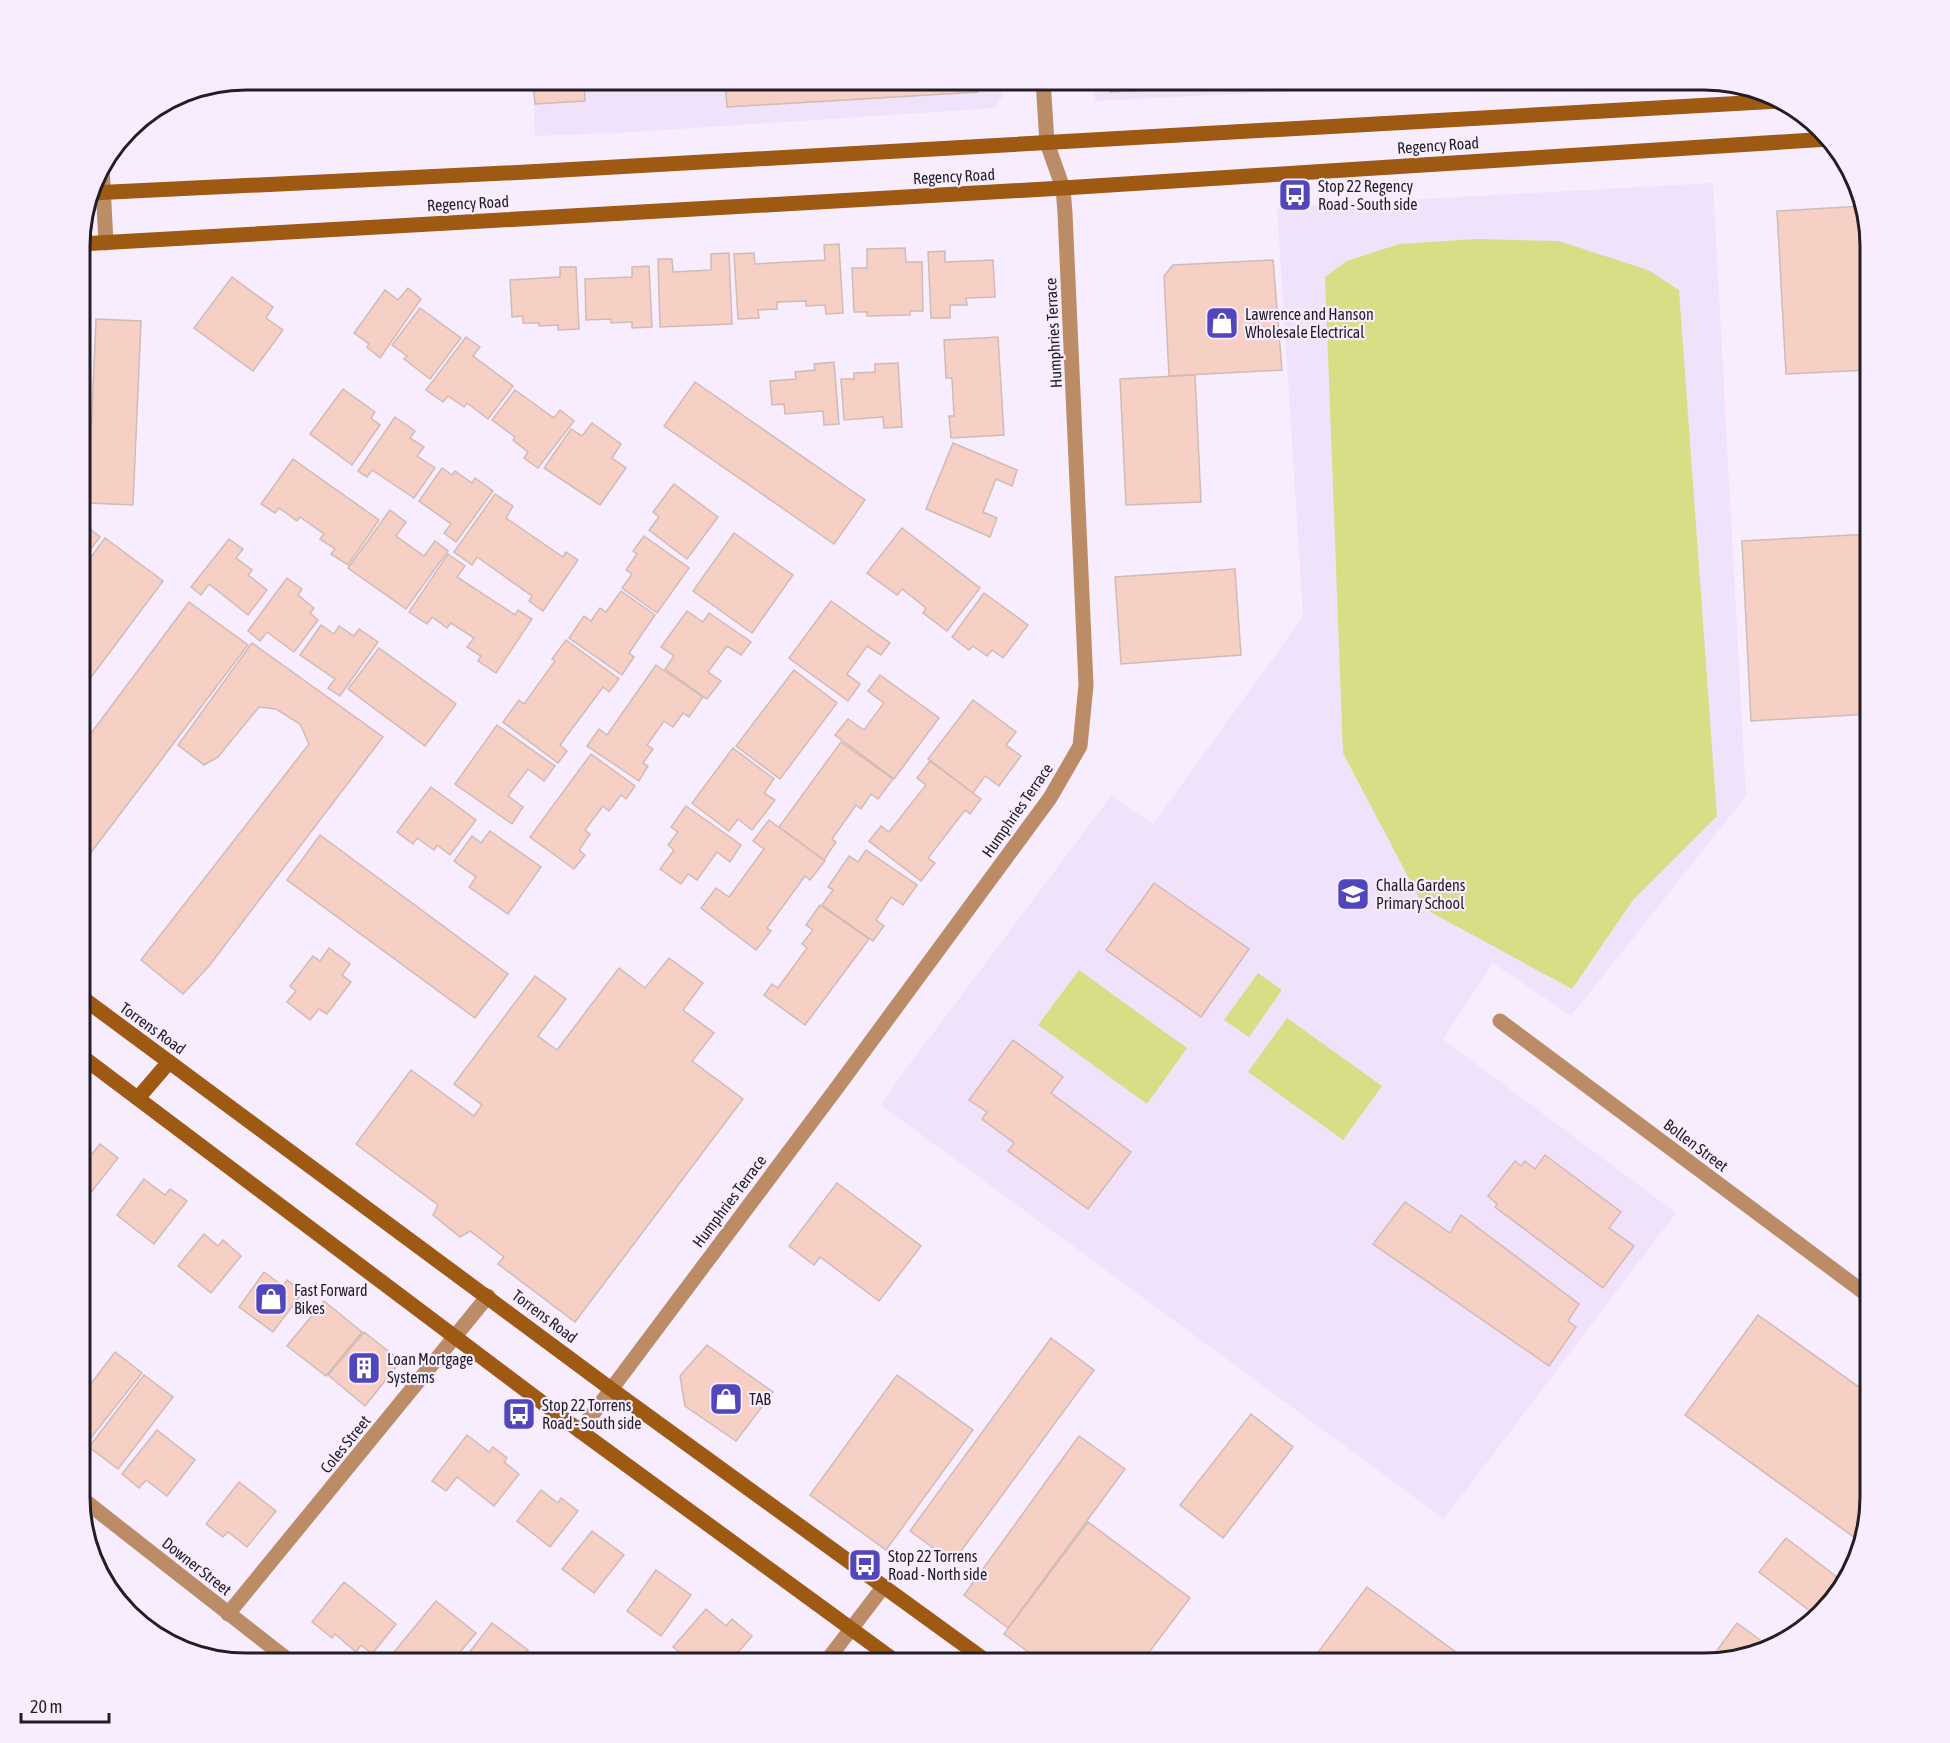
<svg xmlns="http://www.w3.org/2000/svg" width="1950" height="1743" viewBox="0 0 1950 1743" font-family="'Asap Condensed',sans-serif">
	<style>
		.built { fill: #f1e2fb }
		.green { fill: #d9de86 }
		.building { fill: #f6cfc5; stroke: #d1bbb5; stroke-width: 1.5 }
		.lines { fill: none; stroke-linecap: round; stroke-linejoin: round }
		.minor { stroke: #bc8c66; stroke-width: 15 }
		.secondary { stroke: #9e5913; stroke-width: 15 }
		.labels { text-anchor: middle; stroke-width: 4.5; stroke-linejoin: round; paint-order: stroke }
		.street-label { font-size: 16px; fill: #221e25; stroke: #f8edff }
		.poi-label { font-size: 16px; fill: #221e25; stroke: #f8edff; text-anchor: start }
		.rim { fill: none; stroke: #221e25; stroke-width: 3 }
	</style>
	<rect width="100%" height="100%" fill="#f8edff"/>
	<g class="built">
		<path d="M533,80h467l2,17 -7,11 -376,25 -84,3z"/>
		<path d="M1094,80h422l-421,21z"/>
		<path d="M1713,183l33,613 -175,220 -78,-53 -50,76 233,174 -232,306 -563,-414 19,-28 211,-281 42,28 150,-207 -26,-410z"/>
	</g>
	<g class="green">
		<path d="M1477,239l82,2 89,29 31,20 38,526 -84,84 -61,89 -147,-80 -82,-156 -18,-476 22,-16 52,-17z"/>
		<path d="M1079,970l108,78 -40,56 -109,-79z"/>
		<path d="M1258,973l24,17 -33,47 -25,-17z"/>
		<path d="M1287,1018l95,68 -39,54 -95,-68z"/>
	</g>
	<g class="building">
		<path d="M533,80h51l1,21 -50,3z"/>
		<path d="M725,80h252l1,12 -251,15z"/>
		<path d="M1110,80h192l-1,2 -191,10z"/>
		<path d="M1863,206l7,40v124l-84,4 -9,-163z"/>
		<path d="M839,244l4,69 -17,1 -1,-9 -19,1v-5l-29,1v7l-19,1 1,8 -21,1 -4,-65 20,-1 1,11 70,-4 -1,-15z"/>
		<path d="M905,248l1,14h16l1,49h-13v4l-43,1v-4h-13l-2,-44h15v-19z"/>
		<path d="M945,251v11l48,-2 2,37 -29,1 1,7h-17v13h-19l-3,-66z"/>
		<path d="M729,253l3,71 -72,3 -2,-68h14l1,13 38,-2v-16z"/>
		<path d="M1273,260l9,110 -113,6 -5,-100 9,-11z"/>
		<path d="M649,266l3,61 -20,1v-6l-21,1v-4l-25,1 -1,-41 47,-2v-10z"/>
		<path d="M560,267h16l3,62 -21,1v-5l-19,1v-3h-16v-7l-11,1 -2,-37 50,-3z"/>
		<path d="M232,277l41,30 -7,11 17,12 -30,41 -59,-43z"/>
		<path d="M408,288l13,11 -41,59 -13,-11 2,-3 -15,-11 31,-43 13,10z"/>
		<path d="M420,308l41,30 -31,41 -26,-20 3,-3 -15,-11z"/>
		<path d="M96,319l45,2 -8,184 -45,-2z"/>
		<path d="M466,337l14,10 -7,9 40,30 -25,33 -21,-16 -3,4 -16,-11 -5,6 -17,-12z"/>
		<path d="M998,337l6,98 -53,3 -2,-22h5l-2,-38h-6l-2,-38z"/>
		<path d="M834,362l5,62 -15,1 -1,-14 -38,3 -1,-10 -12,1 -2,-24 26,-2 -1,-7 20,-2 -1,-6z"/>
		<path d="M898,363l4,64 -18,1 -1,-11 -39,3 -3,-41h13v-6l21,-1v-8z"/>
		<path d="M1195,375l6,127 -75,3 -6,-126z"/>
		<path d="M695,382l170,118 -31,44 -170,-118z"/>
		<path d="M343,389l32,23 -4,6 9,7 -28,40 -42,-31z"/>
		<path d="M515,390l39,28 6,-8 14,11 -36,47 -14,-10 4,-6 -15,-12 2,-3 -23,-17z"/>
		<path d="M395,417l20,14 -5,7 14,9 -7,9 18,12 -21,30 -42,-28 -5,7 -9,-6z"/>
		<path d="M592,423l29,21 -9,14 14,10 -26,37 -56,-37 27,-39 11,7z"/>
		<path d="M953,443l64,27 -5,16 -16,-7 -13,33 14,6 -7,19 -64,-28z"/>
		<path d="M293,459l86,61 -31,45 -17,-11 4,-5 -15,-10 4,-5 -24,-17 -3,4 -18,-13 -4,5 -14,-9z"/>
		<path d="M442,468l10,7 3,-4 17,12 3,-5 18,13 -37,51 -12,-9 7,-9 -32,-23z"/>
		<path d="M674,484l44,33 -31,42 -38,-29 10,-13 -6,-5z"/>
		<path d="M495,494l18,12 -7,12 57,39 3,-5 12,8 -35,51 -14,-10 3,-5 -55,-39 -5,8 -18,-13z"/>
		<path d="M390,510l16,12 -10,14 28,20 11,-15 13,10 -42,58 -58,-41z"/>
		<path d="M80,521l20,16 -20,26z"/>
		<path d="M902,528l78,60 -33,43 -24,-18 3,-5 -24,-19 -5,6 -30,-22z"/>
		<path d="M734,533l59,42 -41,58 -59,-42z"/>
		<path d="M1870,534v180l-119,7 -9,-180z"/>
		<path d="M644,536l45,32 -32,45 -35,-25 10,-14 -6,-4 11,-16 -4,-3z"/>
		<path d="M105,538l58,43 -83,111v-120z"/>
		<path d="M229,539l14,10 -7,9 16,12 -4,5 19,15 -19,25 -39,-31 -8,11 -10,-8z"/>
		<path d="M448,554l17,12 -8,11 58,38 3,-5 14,9 -36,54 -18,-12 3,-5 -14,-9 7,-9 -23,-15 -4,5 -15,-11 -5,7 -18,-12z"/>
		<path d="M1235,569l6,86 -120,9 -6,-87z"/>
		<path d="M287,578l15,11 -4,6 16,13 -4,5 8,7 -24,32 -27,-20 -7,9 -12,-10z"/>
		<path d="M621,591l34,24 -26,38 5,4 -12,18 -53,-37 15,-22 7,5 9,-13 6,4z"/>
		<path d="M984,593l44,32 -25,33 -11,-8 -5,6 -14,-10 -4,4 -17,-13z"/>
		<path d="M831,601l59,42 -9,12 -14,-9 -20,28 13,10 -12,17 -59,-43z"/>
		<path d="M189,602l59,43 -168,222v-119z"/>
		<path d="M687,611l16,11 6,-9 42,29 -10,13 -14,-9 -19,26 13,9 -14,18 -42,-30 9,-13 -13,-9z"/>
		<path d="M321,625l13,9 5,-8 15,10 5,-7 19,13 -38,54 -12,-8 7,-9 -35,-24z"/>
		<path d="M566,640l53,39 -10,13 -6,-5 -43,58 7,6 -9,12 -55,-41 16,-22 5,4 31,-43 -3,-2z"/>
		<path d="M252,643l131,94 -174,229 -26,28 -42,-34 168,-216 -9,-20 -24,-15 -17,-2 -41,50 -14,8 -26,-20z"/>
		<path d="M379,648l77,56 -31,42 -77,-57z"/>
		<path d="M656,665l47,32 -14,20 -6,-4 -10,14 -9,-6 -17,24 6,4 -10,14 5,3 -9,15 -52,-35 12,-17 8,6z"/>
		<path d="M794,670l43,33 -57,76 -44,-33z"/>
		<path d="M880,675l59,43 -45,61 -59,-44 13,-16 16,11 20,-27 -16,-12z"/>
		<path d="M973,700l43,32 -10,13 15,11 -22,30 -14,-10 -12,17 -45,-34z"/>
		<path d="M497,725l58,41 -11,15 -16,-12 -20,27 15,11 -11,17 -57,-40z"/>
		<path d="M841,742l52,37 -15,20 -7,-5 -10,15 -5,-4 -24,34 4,3 -12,18 -45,-33z"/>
		<path d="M733,748l41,31 -10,14 11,7 -23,30 -14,-11 -9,12 -37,-28z"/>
		<path d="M591,754l44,32 -9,13 -5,-4 -12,16 -6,-5 -18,24 5,4 -11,16 6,5 -11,14 -44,-32z"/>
		<path d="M930,761l51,38 -11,15 -5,-4 -37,48 7,5 -14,18 -52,-40 12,-15 8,6 37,-47 -9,-7z"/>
		<path d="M431,787l45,33 -26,35 -13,-10 -3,5 -17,-12 -4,6 -16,-12z"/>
		<path d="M686,806l55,39 -11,17 -13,-10 -20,28 -9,-6 -7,10 -21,-15 14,-19 -6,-5 10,-13 -7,-5z"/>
		<path d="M769,820l56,41 -15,19 -5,-4 -38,52 4,3 -15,19 -55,-42 15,-20 13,9 35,-48 -11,-8z"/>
		<path d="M490,831l51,36 -33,47 -39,-27 7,-10 -22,-16 18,-25 9,7z"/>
		<path d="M320,835l188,139 -33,44 -188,-138z"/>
		<path d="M866,850l51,35 -14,20 -12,-8 -15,23 8,6 -11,15 -51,-36 11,-15 -5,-3 21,-31 9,6z"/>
		<path d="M1154,883l95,66 -48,68 -95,-67z"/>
		<path d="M820,905l49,34 -64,86 -41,-30 8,-11 6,4 29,-40 -5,-4 11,-14 -7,-5z"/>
		<path d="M329,948l21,16 -8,11 9,7 -24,32 -8,-5 -9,11 -23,-18 9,-11 -6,-5 23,-30 7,5z"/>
		<path d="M669,958l34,25 -20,27 31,23 -22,28 51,38 -168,223 -77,-58 6,-7 -34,-26 -10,6 -27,-22 5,-10 -82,-61 55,-74 63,46 8,-11 -28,-21 81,-108 31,23 -28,37 19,14 62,-82 26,20z"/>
		<path d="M1013,1040l50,37 -12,16 80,59 -43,57 -80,-58 6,-8 -32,-24 5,-7 -18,-12z"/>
		<path d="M80,1144l12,10 8,-10 18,14 -29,37 -9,-7z"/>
		<path d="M1545,1155l76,57 -12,16 25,18 -31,42 -108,-81 2,-3 -9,-8 27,-35 6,5 4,-5 10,8z"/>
		<path d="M144,1179l21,16 5,-6 17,12 -33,43 -37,-29z"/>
		<path d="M837,1183l84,63 -42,55 -59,-44 -6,8 -25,-19z"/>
		<path d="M1405,1202l45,31 11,-18 118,89 -11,17 8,6 -27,39 -176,-122z"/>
		<path d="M204,1234l14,12 5,-6 18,16 -30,37 -33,-27z"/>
		<path d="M264,1272l19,14 4,-6 16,12 -30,40 -34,-25z"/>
		<path d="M324,1301l38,31 -36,44 -39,-30z"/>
		<path d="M1758,1315l112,80v112l-8,36 -177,-128z"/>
		<path d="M364,1332l37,29 -36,45 -37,-31z"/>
		<path d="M1051,1338l43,32 -141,192 -43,-31z"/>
		<path d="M707,1345l66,47 -37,49 -51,-35 -5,-30z"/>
		<path d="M115,1352l27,21 -52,66 -10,-8v-33z"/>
		<path d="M144,1375l29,22 -55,72 -29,-22z"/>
		<path d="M897,1375l76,55 -87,120 -76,-55z"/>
		<path d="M1251,1414l42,33 -70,91 -43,-33z"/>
		<path d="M157,1430l38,30 -28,36 -21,-16 -7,8 -17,-14z"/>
		<path d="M467,1435l22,17 4,-5 14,11 -3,4 15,12 -25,32 -37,-29 -11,14 -14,-10z"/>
		<path d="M1079,1436l46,33 -117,159 -44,-33z"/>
		<path d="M239,1482l37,29 -29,36 -19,-15 -5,5 -17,-13z"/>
		<path d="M541,1490l17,13 3,-5 17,13 -28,36 -33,-26z"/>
		<path d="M1088,1522l102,76 -49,65h-98l-39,-29z"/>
		<path d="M592,1531l32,24 -30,38 -32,-24z"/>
		<path d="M1786,1538l56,43 -27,34 -56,-43z"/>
		<path d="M656,1570l35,25 -30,41 -34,-25z"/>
		<path d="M344,1582l52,42 -24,30 -11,-9 -5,7 -21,-18 -3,4 -20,-16z"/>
		<path d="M110,1586l25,20 -7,8z"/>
		<path d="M1367,1587l90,66 -8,10h-139z"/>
		<path d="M436,1601l40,32 -25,30h-66z"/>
		<path d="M706,1609l20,17 6,-7 20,17 -23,27h-36l-20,-16z"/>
		<path d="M492,1623l36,27 -11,13h-56z"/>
		<path d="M1737,1623l34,25 -3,3 -60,12z"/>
	</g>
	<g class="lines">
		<g class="minor">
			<path d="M102,166l4,77"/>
			<path d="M1500,1021l370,276"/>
			<path d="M580,1431l256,-342 214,-291 30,-52 6,-61 -21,-472 -2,-25 -16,-45 -4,-63"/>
			<path d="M80,1497l212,166"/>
			<path d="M228,1614l260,-318"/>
			<path d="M825,1663l59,-77"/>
		</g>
		<g class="secondary">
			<path d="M91,193l436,-21 1254,-71"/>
			<path d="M80,244l983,-56 766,-49"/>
			<path d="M80,996l531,393 378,274"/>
			<path d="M80,1055l500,376 318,232"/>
			<path d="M138,1098l31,-36"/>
		</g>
	</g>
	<defs>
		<g id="bus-square" transform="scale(1.725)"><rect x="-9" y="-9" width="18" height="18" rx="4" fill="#5246bd" stroke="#f8edff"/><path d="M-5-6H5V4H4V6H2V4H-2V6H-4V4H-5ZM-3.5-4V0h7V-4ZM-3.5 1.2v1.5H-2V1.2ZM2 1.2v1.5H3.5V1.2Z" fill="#fff"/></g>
		<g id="shop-square" transform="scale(1.725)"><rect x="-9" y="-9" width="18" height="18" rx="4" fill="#5246bd" stroke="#f8edff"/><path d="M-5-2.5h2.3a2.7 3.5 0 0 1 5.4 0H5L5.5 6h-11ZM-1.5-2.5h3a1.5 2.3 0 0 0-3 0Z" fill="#fff"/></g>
		<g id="school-square" transform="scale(1.725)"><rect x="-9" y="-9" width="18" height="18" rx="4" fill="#5246bd" stroke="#f8edff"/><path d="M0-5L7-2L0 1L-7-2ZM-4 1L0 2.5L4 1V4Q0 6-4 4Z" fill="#fff"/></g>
		<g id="building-square" transform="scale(1.725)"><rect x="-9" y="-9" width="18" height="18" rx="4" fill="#5246bd" stroke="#f8edff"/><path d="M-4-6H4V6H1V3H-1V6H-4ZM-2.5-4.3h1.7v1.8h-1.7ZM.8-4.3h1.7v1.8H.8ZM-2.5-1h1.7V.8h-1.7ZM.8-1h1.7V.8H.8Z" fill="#fff"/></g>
	</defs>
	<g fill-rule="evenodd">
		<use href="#bus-square" x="1295" y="195"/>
		<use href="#shop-square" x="1222" y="323"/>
		<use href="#school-square" x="1353" y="894"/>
		<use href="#shop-square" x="271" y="1299"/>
		<use href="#building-square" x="364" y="1368"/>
		<use href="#shop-square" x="726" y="1399"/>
		<use href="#bus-square" x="519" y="1414"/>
		<use href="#bus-square" x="865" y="1565"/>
	</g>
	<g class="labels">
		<g class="street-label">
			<text transform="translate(1438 145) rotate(-4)" y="6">Regency Road</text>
			<text transform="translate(954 176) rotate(-3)" y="6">Regency Road</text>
			<text transform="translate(468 203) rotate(-3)" y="6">Regency Road</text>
			<text transform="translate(1053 333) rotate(-93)" y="6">Humphries Terrace</text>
			<text transform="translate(1017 810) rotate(-55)" y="6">Humphries Terrace</text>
			<text transform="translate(153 1028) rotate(36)" y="6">Torrens Road</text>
			<text transform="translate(1696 1145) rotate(37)" y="6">Bollen Street</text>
			<text transform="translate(729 1201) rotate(-53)" y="6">Humphries Terrace</text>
			<text transform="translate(545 1316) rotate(37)" y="6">Torrens Road</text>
			<text transform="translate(345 1444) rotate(-51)" y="6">Coles Street</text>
			<text transform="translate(197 1566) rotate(38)" y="6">Downer Street</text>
		</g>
		<g class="poi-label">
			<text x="1318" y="192">Stop 22 Regency<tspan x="1318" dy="18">Road - South side</tspan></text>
			<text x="1245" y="320">Lawrence and Hanson<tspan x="1245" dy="18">Wholesale Electrical</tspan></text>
			<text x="1376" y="891">Challa Gardens<tspan x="1376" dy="18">Primary School</tspan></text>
			<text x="294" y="1296">Fast Forward<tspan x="294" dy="18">Bikes</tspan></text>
			<text x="387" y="1365">Loan Mortgage<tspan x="387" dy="18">Systems</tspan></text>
			<text x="749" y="1405">TAB</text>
			<text x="542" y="1411">Stop 22 Torrens<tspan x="542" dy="18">Road - South side</tspan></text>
			<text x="888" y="1562">Stop 22 Torrens<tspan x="888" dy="18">Road - North side</tspan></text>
		</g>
	</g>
	<path d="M0 0H1950V1743H0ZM246 90H1704A156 156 0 0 1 1860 246V1497A156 156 0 0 1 1704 1653H246A156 156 0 0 1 90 1497V246A156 156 0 0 1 246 90Z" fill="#f8edff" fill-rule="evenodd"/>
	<path class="rim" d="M246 90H1704A156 156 0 0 1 1860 246V1497A156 156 0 0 1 1704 1653H246A156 156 0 0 1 90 1497V246A156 156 0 0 1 246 90Z"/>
	<path d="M21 1713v9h88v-9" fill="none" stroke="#221e25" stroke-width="3"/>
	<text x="30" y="1713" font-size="18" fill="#221e25" stroke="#f8edff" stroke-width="4.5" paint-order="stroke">20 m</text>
</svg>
